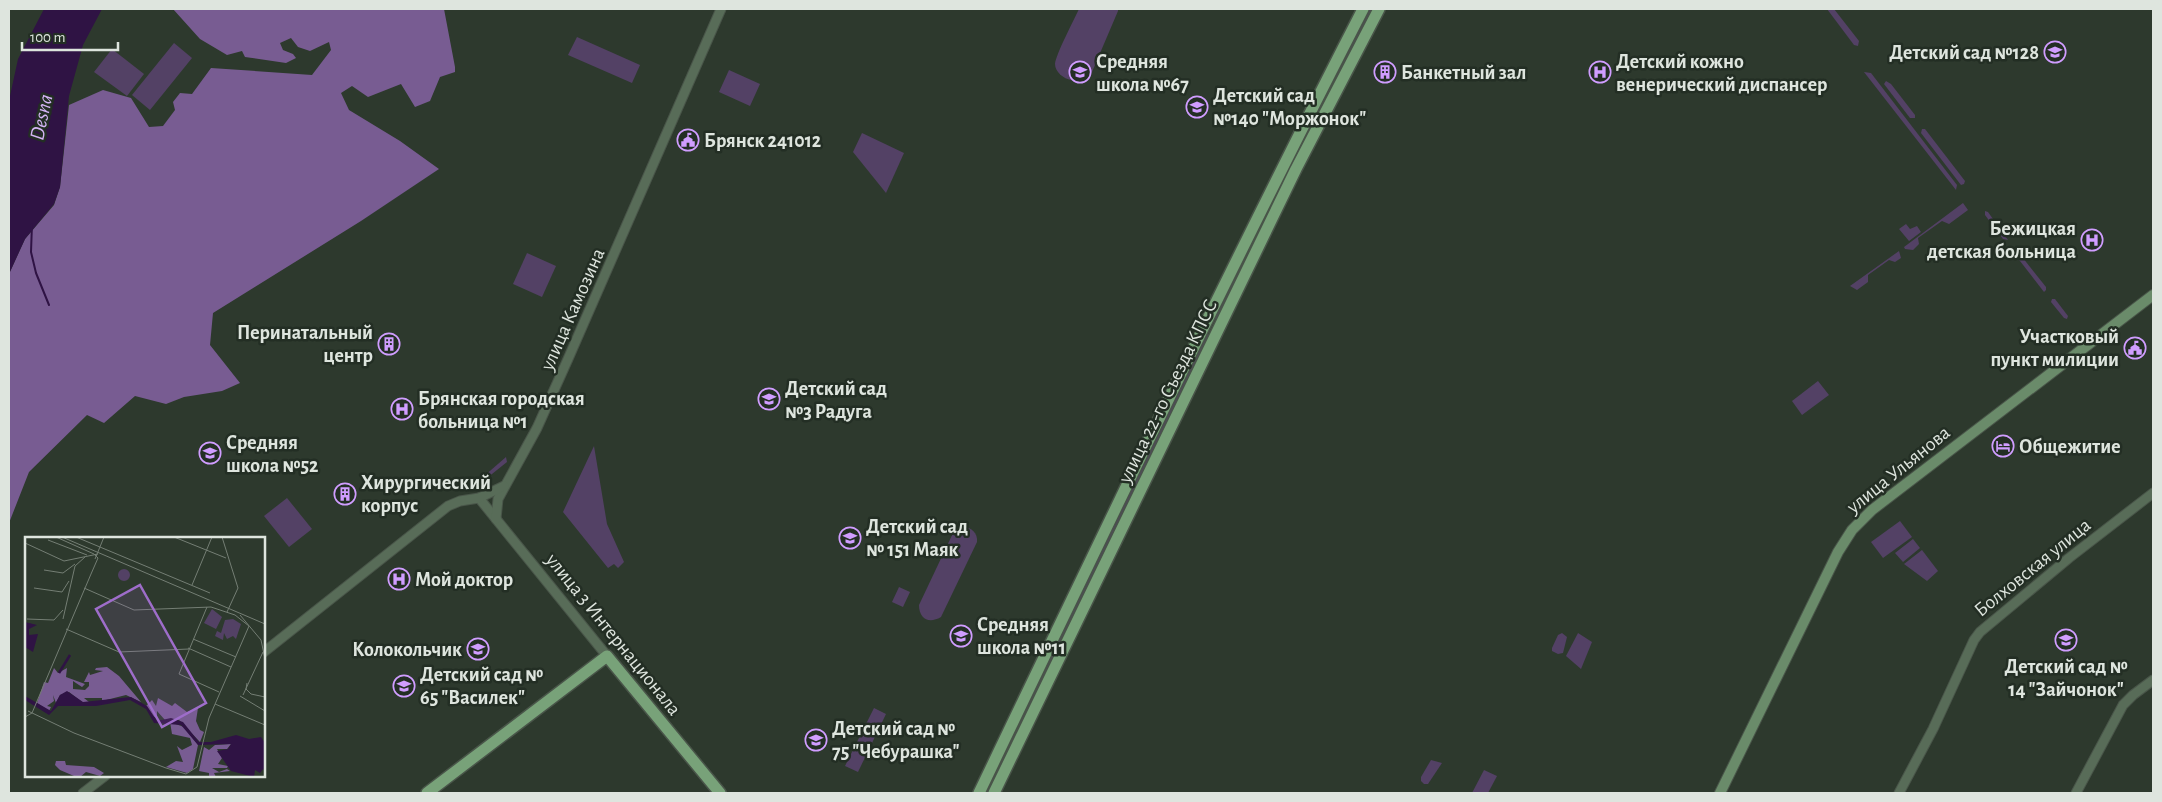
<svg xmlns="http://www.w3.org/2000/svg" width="2162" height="802" viewBox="0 0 2162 802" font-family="'Alegreya Sans',sans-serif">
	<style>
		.green { fill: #534165 }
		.forest { fill: #785c92 }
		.water { fill: #2f1344 }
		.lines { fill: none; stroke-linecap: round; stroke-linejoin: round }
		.stream { stroke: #2f1344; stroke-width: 2 }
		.tertiary-casing { stroke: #495549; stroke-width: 11 }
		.secondary-casing { stroke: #495549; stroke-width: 12 }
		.primary-casing { stroke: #495549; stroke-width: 14 }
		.tertiary { stroke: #586c58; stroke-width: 9 }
		.secondary { stroke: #6a8b6a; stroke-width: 10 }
		.primary { stroke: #78a279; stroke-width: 11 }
		.labels { text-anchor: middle; stroke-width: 5; stroke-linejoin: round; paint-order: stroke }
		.poi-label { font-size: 20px; font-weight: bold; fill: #dee5de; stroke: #232e24; text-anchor: start }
		.street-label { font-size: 20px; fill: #dee5de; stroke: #232e24 }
		.water-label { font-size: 21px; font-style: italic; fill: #d4b4f5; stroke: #232e24 }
		.inset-river { fill: none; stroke: #2f1344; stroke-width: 2.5 }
		.inset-road { fill: none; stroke: #747e74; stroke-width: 1 }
		.view { fill: #9e6dca; fill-opacity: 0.15; stroke: #9e6dca; stroke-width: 2.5 }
		.inset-edge { fill: none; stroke: #dee5de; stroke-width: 2.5 }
	</style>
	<rect width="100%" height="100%" fill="#2d392d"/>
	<g class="green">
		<path d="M1079,9h39v2l-26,61c-5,6 -13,10 -21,8 -7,-1 -16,-8 -16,-16 1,-10 19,-44 24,-55z"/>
		<path d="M1367,9h8l-158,311 -3,-1 -1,-2z"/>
		<path d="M1827,9h7l25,32 -1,5 -4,-1z"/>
		<path d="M577,37l63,28 -8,18 -64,-28z"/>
		<path d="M174,43l18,15 -42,52 -18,-15z"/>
		<path d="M112,49l32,25 -17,22 -33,-24z"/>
		<path d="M729,70l31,14 -10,22 -31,-14z"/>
		<path d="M1864,72l7,1 86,112 -1,5z"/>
		<path d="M1886,81l5,3 24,31v3h-5l-26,-34z"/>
		<path d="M1922,129h3l40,52 -1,3 -3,1 -40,-52z"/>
		<path d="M862,133l42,20 -18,40 -33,-41z"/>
		<path d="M1963,203l5,7 -19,14 -7,-3 -24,17 1,6 -6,6 -8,-1 -1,-2z"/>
		<path d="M1985,211l3,1 20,28 -5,-1 -18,-24z"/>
		<path d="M1906,224l4,5 7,-3 4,6 -12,9 -10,-12z"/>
		<path d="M2015,248l31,39v3l-2,2 -31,-40z"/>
		<path d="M1899,251l2,7 -6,4 -6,-2 -21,15v7l-11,8 -7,-4z"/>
		<path d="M527,253l29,13 -14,31 -29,-13z"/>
		<path d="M2052,299h3l13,17 -1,3 -3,-1 -13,-16z"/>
		<path d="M1206,333l4,3 -219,457h-8z"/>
		<path d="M1818,381l11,14 -27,20 -10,-14z"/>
		<path d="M594,446l13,78 17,38 -6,6 -4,-4 -6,4 -45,-56z"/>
		<path d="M506,457l1,5 -20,16 -4,-1z"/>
		<path d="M287,498l25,31 -23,18 -25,-31z"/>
		<path d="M1900,521l12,16 -29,21 -12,-16z"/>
		<path d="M962,526c9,1 16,7 15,16l-36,75c-12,7 -22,2 -22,-12l35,-74z"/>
		<path d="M1913,539l7,9 -17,14 -8,-9z"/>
		<path d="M1922,550l16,21 -11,10 -23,-17z"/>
		<path d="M899,587l11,5 -7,15 -11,-5z"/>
		<path d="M1562,633l5,4 -4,16 -5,1 -6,-3v-3l6,-13z"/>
		<path d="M1578,633l14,9 -11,27 -15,-13z"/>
		<path d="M874,708l12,6 -28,58 -13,-6z"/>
		<path d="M1431,760l11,3 -14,21h-4l-3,-3v-4z"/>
		<path d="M1484,770l13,6 -9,17h-16z"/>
	</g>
	<path class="forest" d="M173,9h271l11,58v5l-15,5 -10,24 -15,6 -14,-23 -33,13 -16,-11 -11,7 8,17 51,31 39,28 -78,52 -148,92 -3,32 30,38 -18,8 -38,6 -18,7 -31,-8 -31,27 -17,-8 -58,57 -20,51v-249l16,-35 29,-34 6,-18 9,-82 34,-15 28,8 18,29 14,-1 12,-16 -2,-8 7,-9 12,1 19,-26 101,7 19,-25 -2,-8 -19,9 -12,-4 -7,-9 -11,5 3,7 10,4 3,4 -10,5 -41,-6 -3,-6 -15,4 -27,-16z"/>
	<path class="water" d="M44,9h58l-19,36 -14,51 -9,91 -6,17 -29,35 -16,35 1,-178 8,-37z"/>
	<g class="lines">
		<path class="stream" d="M32,224l-1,28 5,21 13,32"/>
		<g class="tertiary-casing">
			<g id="tertiary">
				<path d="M479,498l128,158"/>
				<path d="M496,519l2,-20 39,-71 31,-69 153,-350"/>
				<path d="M264,652l184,-146 12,-5 19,-3 25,-12"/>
				<path d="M83,793l22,-17"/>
				<path d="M1899,793l34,-64 41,-89 6,-8 89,-74 84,-65"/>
				<path d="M2076,793l47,-88 10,-10 20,-15"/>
			</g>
		</g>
		<g class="secondary-casing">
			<path id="secondary" d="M1720,793l118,-241 14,-22 20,-20 281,-215"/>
		</g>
		<g class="primary-casing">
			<g id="primary">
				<path d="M427,793l180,-137 113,137"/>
				<path d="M979,793c126,-263 251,-525 384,-784"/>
				<path d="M994,793l302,-624 83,-160"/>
			</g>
		</g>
		<use href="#tertiary" class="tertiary"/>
		<use href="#secondary" class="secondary"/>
		<use href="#primary" class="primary"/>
	</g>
	<defs>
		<g id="school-ring" transform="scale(1.125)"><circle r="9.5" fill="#232e24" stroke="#d09dff" stroke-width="1.5"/><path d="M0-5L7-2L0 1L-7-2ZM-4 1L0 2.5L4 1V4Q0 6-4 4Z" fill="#d09dff"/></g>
		<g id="building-ring" transform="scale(1.125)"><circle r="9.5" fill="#232e24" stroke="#d09dff" stroke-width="1.5"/><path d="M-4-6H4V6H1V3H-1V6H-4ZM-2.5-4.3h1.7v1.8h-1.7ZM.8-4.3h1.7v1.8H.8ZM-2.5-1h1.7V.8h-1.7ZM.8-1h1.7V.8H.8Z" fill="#d09dff"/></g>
		<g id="hospital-ring" transform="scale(1.125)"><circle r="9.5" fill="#232e24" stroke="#d09dff" stroke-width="1.5"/><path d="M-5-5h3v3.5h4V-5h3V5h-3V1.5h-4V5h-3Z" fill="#d09dff"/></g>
		<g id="civic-ring" transform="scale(1.125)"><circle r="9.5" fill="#232e24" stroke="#d09dff" stroke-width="1.5"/><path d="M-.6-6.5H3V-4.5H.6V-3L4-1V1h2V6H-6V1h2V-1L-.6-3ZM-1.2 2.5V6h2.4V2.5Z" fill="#d09dff"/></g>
		<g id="hotel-ring" transform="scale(1.125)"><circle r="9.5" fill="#232e24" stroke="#d09dff" stroke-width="1.5"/><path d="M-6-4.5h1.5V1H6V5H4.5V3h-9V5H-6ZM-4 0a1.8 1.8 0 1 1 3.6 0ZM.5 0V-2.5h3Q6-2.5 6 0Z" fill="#d09dff"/></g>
	</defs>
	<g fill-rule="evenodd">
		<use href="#school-ring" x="2055" y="52"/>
		<use href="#school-ring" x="1080" y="72"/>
		<use href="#building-ring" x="1385" y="72"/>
		<use href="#hospital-ring" x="1600" y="72"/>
		<use href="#school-ring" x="1197" y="107"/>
		<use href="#civic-ring" x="688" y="140"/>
		<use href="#hospital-ring" x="2092" y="240"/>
		<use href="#building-ring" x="389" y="344"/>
		<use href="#civic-ring" x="2135" y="348"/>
		<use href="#school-ring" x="769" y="399"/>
		<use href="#hospital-ring" x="402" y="409"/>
		<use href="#hotel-ring" x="2003" y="446"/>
		<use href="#school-ring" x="210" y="453"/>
		<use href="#building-ring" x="345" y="494"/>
		<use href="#school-ring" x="850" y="538"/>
		<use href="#hospital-ring" x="399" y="579"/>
		<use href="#school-ring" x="961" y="636"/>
		<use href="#school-ring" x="2066" y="640"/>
		<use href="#school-ring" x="478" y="649"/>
		<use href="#school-ring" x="404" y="686"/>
		<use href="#school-ring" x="816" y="740"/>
	</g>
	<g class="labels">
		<g class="poi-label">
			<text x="2039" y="59" text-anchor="end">Детский сад №128</text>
			<text x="1096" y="68">Средняя<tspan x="1096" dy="23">школа №67</tspan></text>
			<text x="1616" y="68">Детский кожно<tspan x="1616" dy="23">венерический диспансер</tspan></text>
			<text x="1401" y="79">Банкетный зал</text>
			<text x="1213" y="102">Детский сад<tspan x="1213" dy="23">№140 "Моржонок"</tspan></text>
			<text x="704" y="147">Брянск 241012</text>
			<text x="2076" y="235" text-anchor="end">Бежицкая<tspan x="2076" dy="23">детская больница</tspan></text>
			<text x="373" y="339" text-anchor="end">Перинатальный<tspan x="373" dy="23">центр</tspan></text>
			<text x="2119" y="343" text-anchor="end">Участковый<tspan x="2119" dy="23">пункт милиции</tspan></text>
			<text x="785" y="395">Детский сад<tspan x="785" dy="23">№3 Радуга</tspan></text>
			<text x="418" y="405">Брянская городская<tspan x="418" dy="23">больница №1</tspan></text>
			<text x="226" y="449">Средняя<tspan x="226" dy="23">школа №52</tspan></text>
			<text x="2019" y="453">Общежитие</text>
			<text x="361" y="489">Хирургический<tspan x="361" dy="23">корпус</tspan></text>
			<text x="866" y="533">Детский сад<tspan x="866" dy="23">№ 151 Маяк</tspan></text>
			<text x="415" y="586">Мой доктор</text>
			<text x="977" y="631">Средняя<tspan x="977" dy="23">школа №11</tspan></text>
			<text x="462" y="656" text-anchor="end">Колокольчик</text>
			<text x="2066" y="673" text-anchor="middle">Детский сад №<tspan x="2066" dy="23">14 "Зайчонок"</tspan></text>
			<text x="420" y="681">Детский сад №<tspan x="420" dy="23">65 "Василек"</tspan></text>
			<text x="832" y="735">Детский сад №<tspan x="832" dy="23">75 "Чебурашка"</tspan></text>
		</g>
		<g class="street-label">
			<text transform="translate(572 309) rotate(-66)" y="7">улица Камозина</text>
			<text transform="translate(1167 391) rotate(-64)" y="7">улица 22-го Съезда КПСС</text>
			<text transform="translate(1898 469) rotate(-39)" y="7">улица Ульянова</text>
			<text transform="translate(2032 567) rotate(-39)" y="7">Болховская улица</text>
			<text transform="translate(614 634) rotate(51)" y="7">улица 3 Интернационала</text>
		</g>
		<g class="water-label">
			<text transform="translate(41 117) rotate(-78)" y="7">Desna</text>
		</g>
	</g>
	<g transform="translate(25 537)">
		<rect width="240" height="240" fill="#2d392d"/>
		<path d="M93 38a6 6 0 1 1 12 0a6 6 0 1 1-12 0ZM187,72l10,8 -6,12 -12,-6zM208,82l8,5 -5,15 -3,-3 -6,3 -3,-6 -1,7 -8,-4 2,-5 4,2 4,-13z" fill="#534165"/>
		<path d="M82,130l12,9 22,26 -15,-7 -24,6v-3h-18l5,4h-7l-13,-10 -9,3 -4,8 -3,-8 1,6 -7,5 4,1 -2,4 -12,-8 7,-21 4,1 6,-15 4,5 9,-5 -1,9 19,7 -3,3 -9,-6v8l12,1 4,-4v-4h-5l5,-10 1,3 13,-4 -8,-1 1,-2zM133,161l14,8 3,-3 12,9 11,-4 -2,13 4,9 4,2 -4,10 -21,-22h-14l-8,-9v7l-5,-2 -6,-10 6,-6 4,6zM145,185l14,5 14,18 -5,24 -6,4 -21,-6 10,-6 7,1 -6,-16 5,4 10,-5 -2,-7 -18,-4zM206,207l-4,5h-10l5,9 -4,6 10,2 -1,2h-15l7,4 8,-3 3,2 -16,2 2,4h-7v-4l-10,-2 5,-24 5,3 6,-5zM31,224h9l1,4 28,2 10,6 -4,3 -14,-4 -6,5 -6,-1 -14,-6 -5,-5z" fill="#785c92"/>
		<path d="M0,85l12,3 -8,4v6l9,-1 -5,18 -8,-5zM42,154l16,11 48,-5 16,9 10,15 14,-3 12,4 16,20h12l25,-7 13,4 12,-2 4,6v28l-2,-2 -3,4 -5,-3 -1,7 -23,-6 -14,-20 11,-2 3,-5 -33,1 -17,-20 -27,-2 -8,-14 -16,-9 -34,6h-38l-9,9 -24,-15v-4l26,15 9,-16z" fill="#2f1344"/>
		<path class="inset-river" d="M34,136l11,-18"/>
		<path class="inset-road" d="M31,0l38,17M37,0l203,87M51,0l134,56M149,0l52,21M197,0l16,51 -11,24M23,3l39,15M0,6l39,18 34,-7M70,22l9,-22M19,33l19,3 12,-9M167,48l20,-48M9,51l28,4 7,-11M182,70l-28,67 40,18M215,78l21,25 4,19M2,82l27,1 9,-10M38,82l12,-53 10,-9M41,92l53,23 70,-3M168,102l43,18M163,111l43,19M222,146l-1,6 5,5 14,3M218,158l20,-43M215,159l25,15M190,167l50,21M3,174l46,22 92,35 20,6 11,-7 12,-49 40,-92 -14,-11 -24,-8 -77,3 -50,-22M0,180l7,-4 59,-139 7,-16 -4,-4"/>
		<path class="view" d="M115,48l66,118 -44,24 -66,-118z"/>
		<rect width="240" height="240" class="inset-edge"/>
	</g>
	<rect width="2162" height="802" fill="none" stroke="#dee5de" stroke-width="20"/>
	<path d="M22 42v8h96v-8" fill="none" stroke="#dee5de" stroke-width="2.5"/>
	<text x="30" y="42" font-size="15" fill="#dee5de" stroke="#232e24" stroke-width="4" paint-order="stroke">100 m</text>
</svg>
